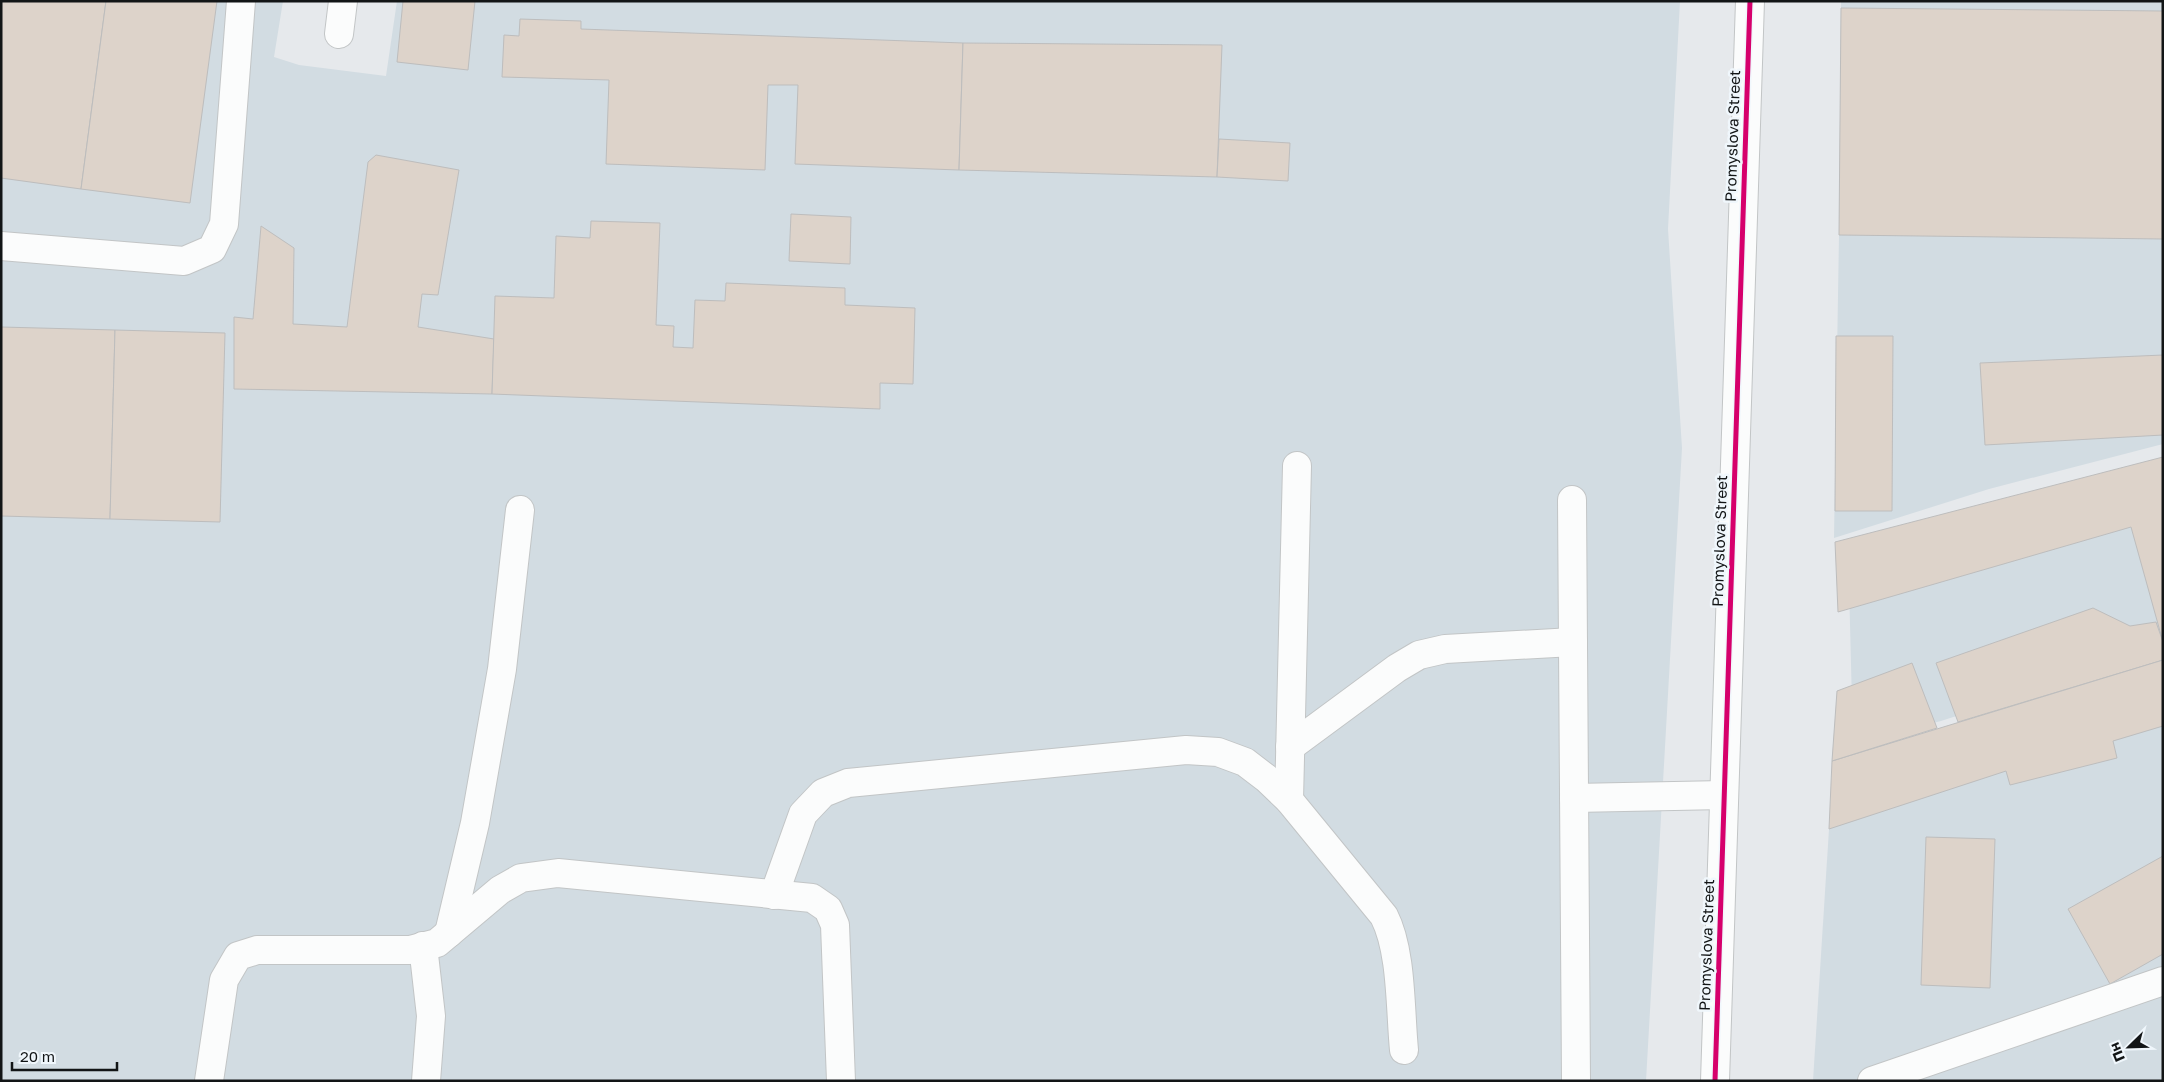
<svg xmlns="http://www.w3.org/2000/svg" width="2164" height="1082" viewBox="0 0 2164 1082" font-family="'Golos Text',sans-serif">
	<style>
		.built { fill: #d2dce2 }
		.building { fill: #ddd3ca; stroke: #bdbdbd }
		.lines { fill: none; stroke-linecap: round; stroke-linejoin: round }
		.minor-casing { stroke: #c2c5c6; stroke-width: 30 }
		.minor { stroke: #fbfcfc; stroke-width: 28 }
		.cycleway-casing { stroke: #f0f7fc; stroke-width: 8 }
		.cycleway { stroke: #d6006c; stroke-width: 5 }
		.labels { text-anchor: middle; stroke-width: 5; stroke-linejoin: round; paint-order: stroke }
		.street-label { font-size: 15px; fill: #121516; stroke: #f0f7fc }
	</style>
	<rect width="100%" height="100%" fill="#e6e9ec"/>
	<g class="built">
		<path d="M1,1h282l-9,56 25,8 87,11 11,-75h1283l-12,228 14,219 -36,633h-1645z"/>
		<path d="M1841,1h322v443l-174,45 -155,49 5,-303z"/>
		<path d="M2163,466v183l-222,72 -88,22 -5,-198z"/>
		<path d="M2163,662v419h-350l16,-252 9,-63z"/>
	</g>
	<g class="building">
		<path d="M1,1h105l-25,188 -80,-11z"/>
		<path d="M106,1h111l-27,202 -109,-14z"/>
		<path d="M403,1h72l-7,69 -71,-8z"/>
		<path d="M1841,8l322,3v228l-324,-4z"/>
		<path d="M520,19l61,2v8l382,14 -4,127 -164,-6 3,-79h-30l-3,85 -159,-6 3,-84 -107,-3 2,-42 15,1z"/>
		<path d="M963,43l259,2 -5,132 -258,-7z"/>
		<path d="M1219,139l71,4 -2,38 -71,-4z"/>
		<path d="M376,155l83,15 -21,125 -16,-1 -4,33 76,12 -2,55 -258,-5v-72l19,2 8,-93 33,22 -1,76 54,3 21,-165z"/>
		<path d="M791,214l60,3 -1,47 -61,-3z"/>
		<path d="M591,221l69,2 -4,102 18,1 -1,21 20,1 2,-48 30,1 1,-18 119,5v17l70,3 -2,76 -33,-1v26l-388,-15 3,-98 59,2 2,-62 34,2z"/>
		<path d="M1,327l114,3 -5,189 -109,-3z"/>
		<path d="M115,330l110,3 -5,189 -110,-3z"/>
		<path d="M1836,336h57l-1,175h-57z"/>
		<path d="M2163,355v80l-178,10 -5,-82z"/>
		<path d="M2163,457v185l-32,-115 -293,85 -3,-70z"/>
		<path d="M2093,608l37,18 26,-4 7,20v18l-205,62 -22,-59z"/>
		<path d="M2163,660v66l-50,15 4,17 -107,27 -4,-14 -177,58 3,-68z"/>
		<path d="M1912,663l25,65 -105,33 5,-70z"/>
		<path d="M1926,837l69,2 -5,149 -69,-3z"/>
		<path d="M2163,856v98l-53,30 -42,-75z"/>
	</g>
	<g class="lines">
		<g class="minor-casing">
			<g id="minor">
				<path d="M339,34l4,-33"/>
				<path d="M1,246l183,15 28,-12 12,-25 17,-223"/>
				<path d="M1572,500l4,581"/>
				<path d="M1290,747l107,-79 22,-13 26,-6 128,-7"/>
				<path d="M1574,798l150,-3"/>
				<path d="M1289,800l8,-334"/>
				<path d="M774,895l29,-81 20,-21 25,-10 338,-33 32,2 27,10 21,16 23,22 95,116c18,35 16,93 20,134"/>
				<path d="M449,933l26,-110 27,-154 18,-159"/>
				<path d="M423,946l8,70 -5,65"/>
				<path d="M209,1081l15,-101 14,-24 19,-6h153l27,-7 63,-53 21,-12 37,-5 254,25 16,11 7,16 6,156"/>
				<path d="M1715,1081l35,-1080"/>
				<path d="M1872,1081l291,-100"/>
			</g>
		</g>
		<use href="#minor" class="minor"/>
		<g class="cycleway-casing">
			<path id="cycleway" d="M1715,1081l35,-1080"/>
		</g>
		<use href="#cycleway" class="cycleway"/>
	</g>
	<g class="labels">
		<g class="street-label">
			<text transform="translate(1733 136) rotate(-88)" y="5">Promyslova Street</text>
			<text transform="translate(1720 541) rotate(-88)" y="5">Promyslova Street</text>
			<text transform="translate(1707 945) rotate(-88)" y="5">Promyslova Street</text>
		</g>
	</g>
	<rect width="2164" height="1082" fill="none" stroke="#121516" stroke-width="5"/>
	<g transform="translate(2129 1047) rotate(247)" stroke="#f0f7fc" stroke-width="4" paint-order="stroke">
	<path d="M0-4L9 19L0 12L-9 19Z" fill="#121516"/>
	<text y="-8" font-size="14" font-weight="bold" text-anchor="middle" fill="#121516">Пн</text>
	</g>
	<path d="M12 1062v8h105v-8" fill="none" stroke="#121516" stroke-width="2.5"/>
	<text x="20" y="1062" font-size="15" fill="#121516" stroke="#f0f7fc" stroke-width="4" paint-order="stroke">20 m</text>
</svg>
